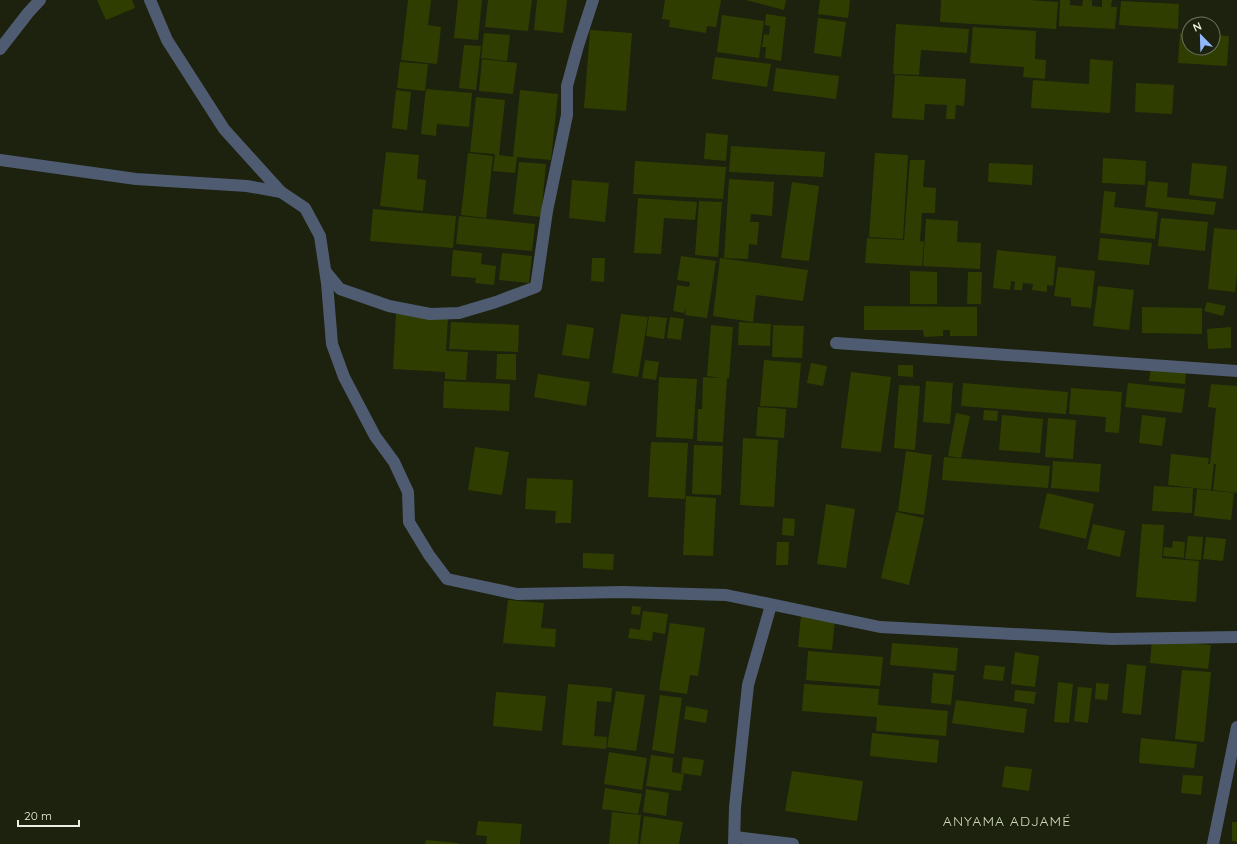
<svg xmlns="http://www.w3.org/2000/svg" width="1237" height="844" viewBox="0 0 1237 844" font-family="Quicksand,sans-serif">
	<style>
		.building { fill: #303d00 }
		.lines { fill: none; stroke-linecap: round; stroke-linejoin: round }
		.street { stroke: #4f5b71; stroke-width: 12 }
		.labels { text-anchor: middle; stroke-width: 3; stroke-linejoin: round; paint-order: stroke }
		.neighbourhood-label { font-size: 14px; letter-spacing: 1px; fill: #d0d9be; stroke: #1c220d }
	</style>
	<rect width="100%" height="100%" fill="#1c220d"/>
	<g class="building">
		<path d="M97,0h35l3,8 -29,12z"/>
		<path d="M408,0h23l-3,25 13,2 -4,37 -36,-4z"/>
		<path d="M458,0h24l-4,40 -24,-2z"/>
		<path d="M488,0h44l-4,31 -43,-4z"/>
		<path d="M537,0h30l-4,33 -29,-3z"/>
		<path d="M665,0h56l-5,27 -9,-1 -1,7 -37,-6 1,-7 -8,-1z"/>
		<path d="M746,0h40l-2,10z"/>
		<path d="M820,0h30l-2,18 -30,-4z"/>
		<path d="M941,0h89l28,2 -2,27 -116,-7z"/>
		<path d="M1060,0h10v5l12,1 1,-6h9v6l10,1v-7h10l-1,7h6l-2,22 -56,-3z"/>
		<path d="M1121,1l58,3 -1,25 -59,-4z"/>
		<path d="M766,14l20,3 -5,44 -16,-3 1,-11h-4l2,-13 5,1 1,-9 -5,-1z"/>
		<path d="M722,15l42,6 -5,37 -42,-6z"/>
		<path d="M818,18l28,4 -5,35 -27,-4z"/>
		<path d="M896,24l73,5 -2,24 -46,-3 -2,25 -26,-1z"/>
		<path d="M973,27l63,4 -1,28 11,1 -1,19 -22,-2 1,-10 -54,-4z"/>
		<path d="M590,30l42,3 -6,78 -42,-3z"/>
		<path d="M484,33l26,2 -3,26 -26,-3z"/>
		<path d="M1180,33l9,1v14h24v-13l16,1 -2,30 -49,-3z"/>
		<path d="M464,45l17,1 -5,44 -17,-2z"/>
		<path d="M715,57l56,7 -4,23 -55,-8z"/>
		<path d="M482,59l35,4 -4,31 -34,-3z"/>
		<path d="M1090,59l23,2 -3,52 -79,-5 2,-28 56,4z"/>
		<path d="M400,62l28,2 -3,27 -28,-3z"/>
		<path d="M776,68l63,8 -3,23 -63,-8z"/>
		<path d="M895,75l71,4 -2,27 -8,-1 -1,14h-9l1,-14 -22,-1 -1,16 -32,-2z"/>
		<path d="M1136,83l38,2 -2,29 -37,-2z"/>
		<path d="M426,89l46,4 -3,34 -32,-3 -1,12 -15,-2z"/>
		<path d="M396,90l15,2 -4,38 -15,-2z"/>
		<path d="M520,90l38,4 -7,66 -34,-3 -2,16 -22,-2 2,-17 -25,-2 6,-55 29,3 -6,55 14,2z"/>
		<path d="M706,133l22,2 -2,26 -22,-2z"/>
		<path d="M731,146l94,6 -2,25 -94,-5z"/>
		<path d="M386,152l33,3 -2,24 9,1 -3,31 -43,-5z"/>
		<path d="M468,153l25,3 -7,62 -25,-3z"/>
		<path d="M875,153l33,2 -5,84 -34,-2z"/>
		<path d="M1103,158l43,3 -1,24 -43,-2z"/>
		<path d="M910,160h15l-2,27 13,1 -1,25h-13l-2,28 4,1 -2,24 -57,-3 2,-25 37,2z"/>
		<path d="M635,161l91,6 -3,32 -90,-5z"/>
		<path d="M519,162l27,2 -5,53 -28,-3z"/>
		<path d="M989,163l44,2 -1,20 -44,-3z"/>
		<path d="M1192,163l35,3 -4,33 -34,-4z"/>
		<path d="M729,179l45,3 -2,34 -21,-2 -1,8h9l-2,23 -8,-1 -1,15 -24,-1z"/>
		<path d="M572,180l37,3 -4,39 -36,-4z"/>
		<path d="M1148,181l20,2 -1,14 49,5 -2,13 -69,-8z"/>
		<path d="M792,182l27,4 -10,75 -28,-3z"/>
		<path d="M1104,191l12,1 -2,15 44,5 -3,27 -55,-6z"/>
		<path d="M638,198l59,4 -2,18 -31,-2 -3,36 -27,-1z"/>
		<path d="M699,201l23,1 -4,55 -23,-2z"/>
		<path d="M373,209l83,7 -3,32 -83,-7z"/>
		<path d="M459,216l76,8 -3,27 -76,-7z"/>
		<path d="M1161,218l47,4 -3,29 -47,-5z"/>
		<path d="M926,219l32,2 -1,21 24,1 -1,26 -57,-3z"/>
		<path d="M1214,228l23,2v44l-2,18 -27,-3z"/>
		<path d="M1100,238l52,5 -3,22 -51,-5z"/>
		<path d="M453,250l29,3 -1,11 15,2 -2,19 -19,-2 1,-5 -25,-2z"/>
		<path d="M997,250l59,6 -3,30 -6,-1v7l-15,-2 1,-6 -10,-1 -1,7h-8l1,-8 -4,-1 -1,9 -17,-2z"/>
		<path d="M502,253l30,3 -3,27 -30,-3z"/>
		<path d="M681,256l35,5 -9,57 -22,-3 1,-8 -2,6 -11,-2 4,-26 12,2 1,-5 -13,-2z"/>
		<path d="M592,258h13l-1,24 -13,-1z"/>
		<path d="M720,258l88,12 -5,31 -47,-6 -3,27 -40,-6z"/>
		<path d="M1058,267l37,4 -4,37 -20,-2v-8l-17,-2z"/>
		<path d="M910,271l27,1v32h-27z"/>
		<path d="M968,272h14l-1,32h-14z"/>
		<path d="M1098,286l36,4 -5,40 -36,-4z"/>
		<path d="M1207,302l19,4 -3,10 -19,-5z"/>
		<path d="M864,306l113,1v29h-27v-6h-7v6l-19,1 -1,-7h-59z"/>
		<path d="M1142,307l60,1v26l-60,-1z"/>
		<path d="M396,314l52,3 -2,34 22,1 -2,28 -21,-1v-7l-52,-3z"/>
		<path d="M621,314l27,3 -10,60 -26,-4z"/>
		<path d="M649,316l18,2 -3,21 -18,-3z"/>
		<path d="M670,317l14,2 -3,21 -14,-2z"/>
		<path d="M451,322l68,3 -1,27 -69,-3z"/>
		<path d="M739,322l32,2 -1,22 -32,-1z"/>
		<path d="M567,324l27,4 -5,31 -27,-4z"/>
		<path d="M711,325l22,2 -4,51h-2l-4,64 -26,-1 1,-32h4l1,-32 20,1 -16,-2z"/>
		<path d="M773,325l31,1 -2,32 -30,-1z"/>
		<path d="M1231,327v21l-23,1 -1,-20z"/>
		<path d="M497,354h19v26l-20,-1z"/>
		<path d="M645,360l14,2 -3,18 -14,-2z"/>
		<path d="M764,360l37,3 -4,45 -37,-2z"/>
		<path d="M811,363l16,3 -4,20 -16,-3z"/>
		<path d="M898,365h15v12l-15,-1z"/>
		<path d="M1151,368l35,4 -1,12 -36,-3z"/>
		<path d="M851,372l40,5 -10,75 -40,-4z"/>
		<path d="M538,374l52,8 -4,24 -52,-9z"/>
		<path d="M659,377l38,2 -4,60 -37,-2z"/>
		<path d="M444,381l66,3 -1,27 -66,-3z"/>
		<path d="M926,381l27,2 -3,41 -27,-2z"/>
		<path d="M963,383l105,9 -2,22 -105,-8z"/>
		<path d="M1128,383l57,6 -3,24 -57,-6z"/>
		<path d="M1211,384l26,2v107l-24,-3 3,-26h-2l-3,26 -43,-5 3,-31 38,4 -1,6h2l6,-56 -8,-1z"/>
		<path d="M899,385l21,1 -5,64 -21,-2z"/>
		<path d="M1071,388l51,4 -3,41 -14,-1 1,-15 -37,-3z"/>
		<path d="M758,407l28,2 -2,29 -28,-2z"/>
		<path d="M984,410l14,1 -1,10 -14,-1z"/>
		<path d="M956,413l14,3 -9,42 -13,-2z"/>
		<path d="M1002,415l41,4 -3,34 -41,-3z"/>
		<path d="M1142,415l24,3 -4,28 -23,-3z"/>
		<path d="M1048,418l28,2 -3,39 -28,-2z"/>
		<path d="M743,438l35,2 -4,67 -34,-2z"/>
		<path d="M651,442l37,1 -3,56 -37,-2z"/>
		<path d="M694,445l29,1 -2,49 -29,-1z"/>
		<path d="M475,447l34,5 -7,43 -34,-5z"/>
		<path d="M906,451l26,4 -8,60 -26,-4z"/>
		<path d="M944,457l106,9 -2,22 -106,-8z"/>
		<path d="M1053,461l48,3 -2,28 -48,-4z"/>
		<path d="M527,478l46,2 -2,43h-16l1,-12 -31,-2z"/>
		<path d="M1154,486l39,2 -1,25 -40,-2z"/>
		<path d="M1197,489l37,4 -3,27 -37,-4z"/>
		<path d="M1047,493l47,11 -8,35 -47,-11z"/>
		<path d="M686,496l30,2 -3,58 -30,-1z"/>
		<path d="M826,504l29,5 -9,59 -29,-4z"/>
		<path d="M896,512l28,6 -15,67 -28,-7z"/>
		<path d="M783,518l12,1 -1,17 -12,-1z"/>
		<path d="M1093,524l32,7 -5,26 -33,-8z"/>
		<path d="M1142,524l22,1 -2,33 37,3 -3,41 -60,-5z"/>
		<path d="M1188,536l15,1 -2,23 -16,-1z"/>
		<path d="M1206,537l20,2 -3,22 -20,-2z"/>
		<path d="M1173,541l12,1 -1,16 -21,-2 1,-9 8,1z"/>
		<path d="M777,542h12l-1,23h-12z"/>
		<path d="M583,553l31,1 -1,16 -30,-2z"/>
		<path d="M508,600l36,3 -3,25 15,1 -1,18 -52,-4z"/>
		<path d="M632,606l9,1 -1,8 -9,-1z"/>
		<path d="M643,611l25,3 -3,20 -12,-2 -1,9 -24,-3 2,-10 10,2z"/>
		<path d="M801,615l34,4 -3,31 -34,-3z"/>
		<path d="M670,623l35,5 -7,48 -8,-1 -3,19 -28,-4z"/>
		<path d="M1152,640l59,5 -3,24 -58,-6z"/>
		<path d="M892,643l66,5 -2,23 -66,-6z"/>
		<path d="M808,651l75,6 -3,29 -74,-6z"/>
		<path d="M1015,652l24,4 -4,31 -24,-3z"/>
		<path d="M1127,664l19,2 -5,49 -19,-2z"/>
		<path d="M985,665l20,2 -2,14 -20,-2z"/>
		<path d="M1182,670l29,2 -7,70 -29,-3z"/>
		<path d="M933,673l21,2 -3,30 -20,-2z"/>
		<path d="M1058,682l15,2 -4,39 -15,-1z"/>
		<path d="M1096,683l13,1 -2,16 -12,-1z"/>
		<path d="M568,684l44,4 -1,14 -14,-1 -3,35 13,1 -1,12 -44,-4z"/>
		<path d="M804,684l75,5 -1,16 70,6 -2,25 -70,-5 1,-14 -75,-6z"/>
		<path d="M1078,687l14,1 -4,35 -14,-2z"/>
		<path d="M1015,690l21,2 -2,12 -20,-3z"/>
		<path d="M616,691l29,4 -9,56 -29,-4z"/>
		<path d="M496,692l50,4 -4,35 -49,-5z"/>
		<path d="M660,695l22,3 -8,56 -22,-4z"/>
		<path d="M956,700l71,9 -3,24 -72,-10z"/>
		<path d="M686,706l22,4 -2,13 -22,-4z"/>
		<path d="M872,733l67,7 -2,23 -67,-7z"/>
		<path d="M1141,738l56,6 -3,24 -55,-5z"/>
		<path d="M609,752l38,6 -5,32 -38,-6z"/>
		<path d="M651,755l22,3 -1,14 12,2 -3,17 -35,-5z"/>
		<path d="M683,757l21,3 -3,16 -20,-3z"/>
		<path d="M1005,766l27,3 -3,22 -27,-4z"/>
		<path d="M792,771l71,10 -6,40 -72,-10z"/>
		<path d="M1183,775l20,1 -2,19 -20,-2z"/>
		<path d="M605,788l37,6 -4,20 -36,-5z"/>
		<path d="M646,789l23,4 -3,23 -23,-4z"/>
		<path d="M612,812l29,3 -3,29h-29z"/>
		<path d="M644,816l39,6 -4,22h-39z"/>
		<path d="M478,821l44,3 -2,20h-34l1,-8 -11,-1z"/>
		<path d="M1232,822h5v20l-5,-1z"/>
		<path d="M426,840l32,3v1h-33z"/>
	</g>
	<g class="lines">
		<g class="street">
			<path d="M150,0l17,40 57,89 57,63"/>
			<path d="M0,49l28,-36 12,-13"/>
			<path d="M0,160l136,19 111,7 34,6 24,16 15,28 7,47 5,61 12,33 31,59 19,26 14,30 1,30 20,33 18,24 70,15 106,-2 103,3 154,32 232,12 125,-2"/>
			<path d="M326,272l14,17 49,17 41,8 29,-1 37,-11 40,-15 11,-76 20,-96v-29l11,-40 15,-46"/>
			<path d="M836,343l401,28"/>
			<path d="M735,837l58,7"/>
			<path d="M734,844l1,-37 13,-122 23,-80"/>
			<path d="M1213,844l24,-117"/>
		</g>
	</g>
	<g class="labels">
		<g class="neighbourhood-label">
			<text x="1007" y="826">ANYAMA ADJAMÉ</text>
		</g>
	</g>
	<g transform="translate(1201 36) rotate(337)"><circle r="19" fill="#1c220d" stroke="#6e7462"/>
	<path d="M0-3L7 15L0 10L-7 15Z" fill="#92b7fd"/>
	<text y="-6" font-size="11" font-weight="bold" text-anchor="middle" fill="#eaefe1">N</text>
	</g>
	<path d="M18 820v6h61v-6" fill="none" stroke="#eaefe1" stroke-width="2"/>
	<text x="24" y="820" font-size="12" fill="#eaefe1" stroke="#1c220d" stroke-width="3" paint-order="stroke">20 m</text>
</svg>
